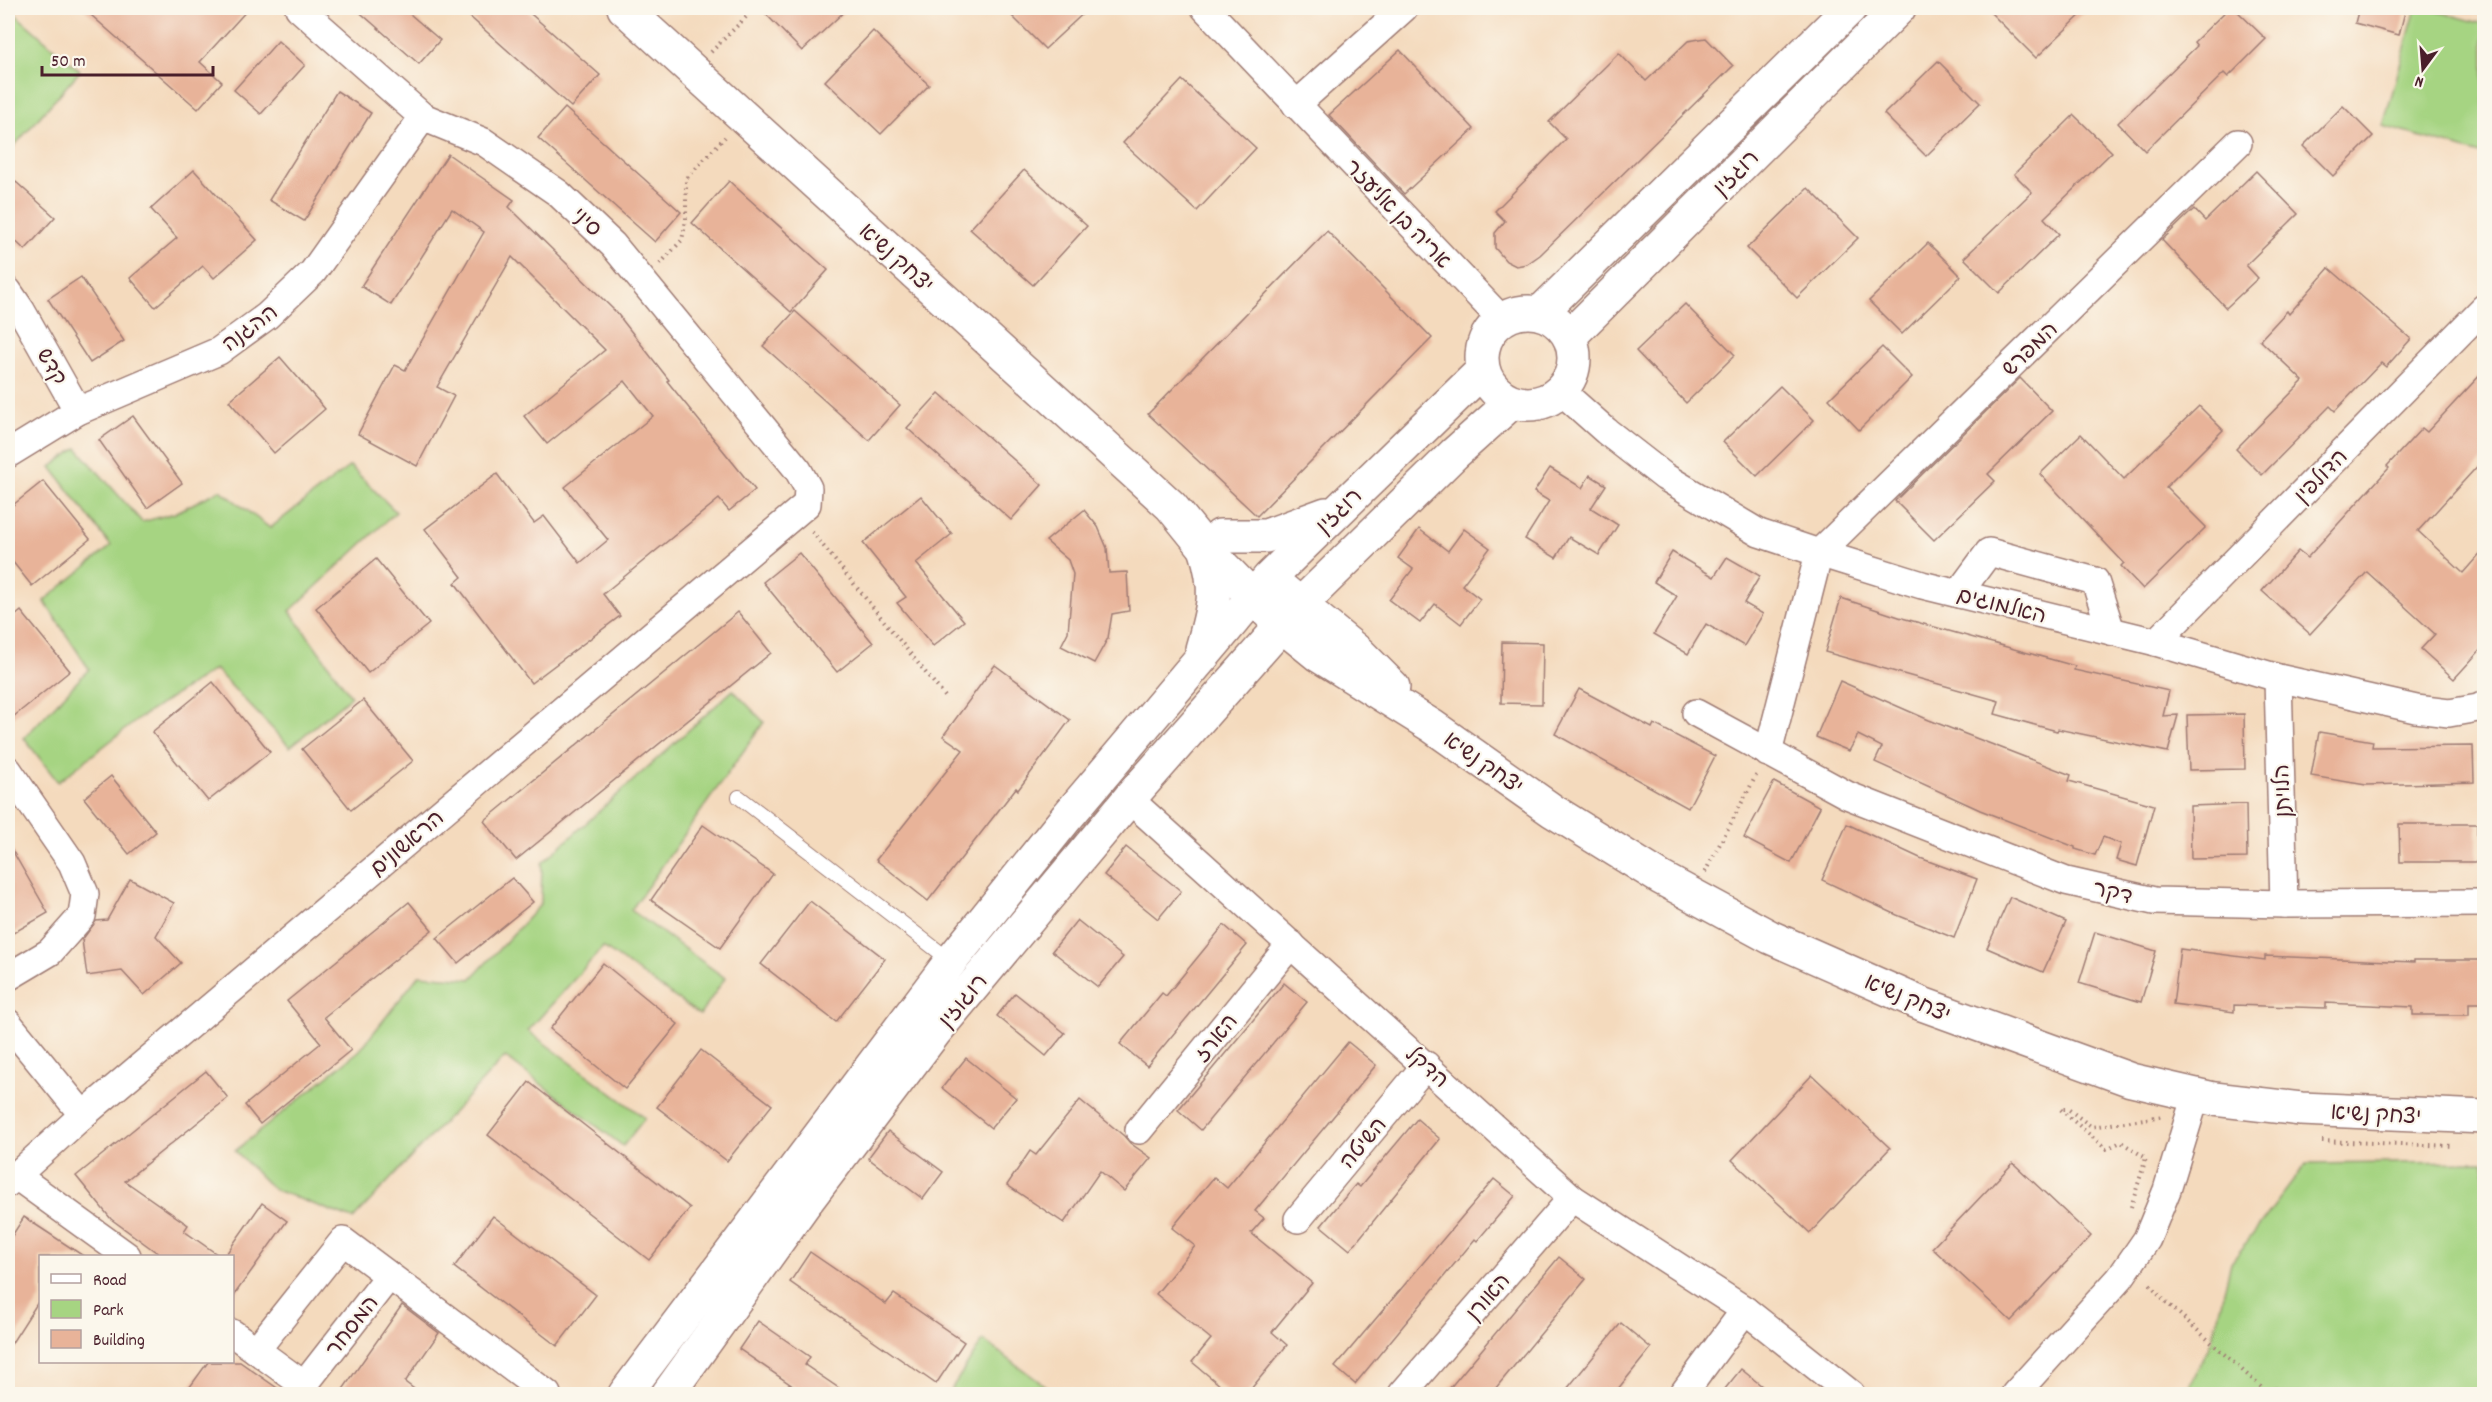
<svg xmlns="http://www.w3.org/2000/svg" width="2492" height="1402" viewBox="0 0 2492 1402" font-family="Dekko,'Playpen Sans Hebrew',sans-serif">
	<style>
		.green { fill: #a6d482; stroke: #787a56; stroke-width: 1.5 }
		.building { fill: #e8b399 }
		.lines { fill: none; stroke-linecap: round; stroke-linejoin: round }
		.lane-casing { stroke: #9f7c74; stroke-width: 16 }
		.street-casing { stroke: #9f7c74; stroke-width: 30 }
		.secondary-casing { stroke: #9f7c74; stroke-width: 36 }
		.path { stroke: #9f7c74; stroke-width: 4; stroke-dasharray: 1.5 4.5; stroke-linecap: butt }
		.lane { stroke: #fff; stroke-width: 14 }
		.street { stroke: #fff; stroke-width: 27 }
		.secondary { stroke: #fff; stroke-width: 33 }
		.labels { text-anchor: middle; stroke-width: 4.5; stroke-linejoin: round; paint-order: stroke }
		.street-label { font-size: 22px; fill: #4a1f2b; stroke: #fbf7ec }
	</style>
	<rect width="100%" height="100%" fill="#fbf7ec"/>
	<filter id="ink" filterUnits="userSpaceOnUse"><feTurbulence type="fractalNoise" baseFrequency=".0167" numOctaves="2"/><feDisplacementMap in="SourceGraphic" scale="12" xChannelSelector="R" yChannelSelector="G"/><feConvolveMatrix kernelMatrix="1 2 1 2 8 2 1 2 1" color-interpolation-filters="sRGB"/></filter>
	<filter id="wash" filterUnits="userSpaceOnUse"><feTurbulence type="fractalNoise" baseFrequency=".008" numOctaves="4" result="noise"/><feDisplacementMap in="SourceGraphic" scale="24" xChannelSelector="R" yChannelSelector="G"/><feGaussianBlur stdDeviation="1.35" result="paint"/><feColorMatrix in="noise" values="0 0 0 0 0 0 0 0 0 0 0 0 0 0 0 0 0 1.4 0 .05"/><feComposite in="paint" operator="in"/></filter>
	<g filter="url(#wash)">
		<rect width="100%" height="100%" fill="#f4dabd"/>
		<g class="green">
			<path d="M8,8l72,63 -72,82z"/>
			<path d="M2416,8h9l59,16v131l-101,-29z"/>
			<path d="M77,448l65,74 33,-9 45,-23 50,38 80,-62 46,46 -106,99 61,85 -61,51 -75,-78 -74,48 -83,65 -34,-44 65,-69 -45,-68 67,-55 -60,-79z"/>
			<path d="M733,690l31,32 -133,188 94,68 -25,37 -97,-68 -75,84 117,87 -22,28 -118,-89 -152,162 -80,-30 -38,-38 125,-101 59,-75 52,4 70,-75 1,-41z"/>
			<path d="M2484,1162v232h-298l26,-54 19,-77 75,-99z"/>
			<path d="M983,1340l73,54h-108z"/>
		</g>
		<g id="blocks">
			<g class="building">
				<path d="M83,8h166l-49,54 22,20 -24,27z"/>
				<path d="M355,8h48l37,32 -21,24z"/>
				<path d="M460,8h64l76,67 -29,32z"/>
				<path d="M760,8h88l-46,43z"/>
				<path d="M1004,8h85l-44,41z"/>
				<path d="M1986,8h102l-52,50z"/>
				<path d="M2229,8h5l32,31 -38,38 -4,-4 -79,78 -27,-28 79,-77 -3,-4z"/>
				<path d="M2359,8h47l-7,27 -44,-12z"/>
				<path d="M873,31l56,54 -48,49 -56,-53z"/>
				<path d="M1706,38l27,28 -193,189 -13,9 -11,2 -10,-5 -11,-13v-15l10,-12 -10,-10 71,-72 -17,-17 70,-69 27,28 42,-40z"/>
				<path d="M278,41l27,24 -44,49 -27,-24z"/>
				<path d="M1400,50l74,79 -70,65 -75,-79z"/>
				<path d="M1938,61l42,42 -54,53 -42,-42z"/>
				<path d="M1182,80l74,68 -59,63 -74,-68z"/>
				<path d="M337,91l34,22 -67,108 -35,-21z"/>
				<path d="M2343,106l30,30 -40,40 -30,-30z"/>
				<path d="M565,108l116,104 -26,30 -117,-104z"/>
				<path d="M2074,115l38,37 -68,66 15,16 -60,59 -35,-35 68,-66 -18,-18z"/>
				<path d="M448,154l66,46 -5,7 107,105 53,68 -2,1 88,109 -26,21 -10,-12 -116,95 17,22 -89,67 -76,-100 7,-6 -37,-48 72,-55 37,49 10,-7 36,47 28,-23 -43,-53 88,-71 -28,-35 -78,63 -23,-28 81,-66 -93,-93 -75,130 17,9 -37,70 -59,-32 37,-69 10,5 79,-138 -32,-23 -61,96 -30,-19z"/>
				<path d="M194,170l63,70 -43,38 -11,-12 -48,41 -25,-29 47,-40 -26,-29z"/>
				<path d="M1024,170l63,56 -54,59 -63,-56z"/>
				<path d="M2256,171l42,43 -52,51 12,13 -32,30 -64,-68 32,-31 11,12z"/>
				<path d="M729,181l99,89 -37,42 -99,-89z"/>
				<path d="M16,182l39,35 -30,33 -17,-16v-42z"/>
				<path d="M1808,188l50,50 -61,60 -50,-50z"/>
				<path d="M1327,231l105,107 -175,178 -109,-102z"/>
				<path d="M1928,243l33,33 -59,58 -33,-33z"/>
				<path d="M2329,268l82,71 -25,28 -5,-4 -46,48 -5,-5 -68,69 -26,-26 67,-68 -43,-41 27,-29 2,3z"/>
				<path d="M81,277l43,64 -34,22 -42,-64z"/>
				<path d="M1685,304l50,51 -49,48 -50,-52z"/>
				<path d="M795,311l105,94 -31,35 -106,-94z"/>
				<path d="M1882,347l30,30 -53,53 -30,-31z"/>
				<path d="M280,357l45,52 -51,44 -45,-52z"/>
				<path d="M2484,371v88l-66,72 45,42 21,-24v97l-30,33 -33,-30 14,-15 -68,-62 -57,62 -48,-43 36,-40 9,7 82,-90 -2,-2 35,-38 5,4z"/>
				<path d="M2020,378l32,33 -64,63 7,7 -61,59 -39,-39z"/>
				<path d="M1780,386l34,34 -57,56 -34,-34z"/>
				<path d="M939,393l103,92 -31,35 -104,-92z"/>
				<path d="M2199,406l24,24 -57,57 40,40 -63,62 -22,-23 3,-3 -84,-89 41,-40 43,45z"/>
				<path d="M133,416l49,67 -35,25 -48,-68z"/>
				<path d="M1550,468l32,20 8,-13 16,10 -15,23 27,17 -19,30 -30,-18 -13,21 -31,-19 24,-38 -15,-9z"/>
				<path d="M43,481l47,58 -58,47 -24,-30v-47z"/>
				<path d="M921,496l31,38 -36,29 48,58 -31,25 -36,-43 9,-6 -43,-54z"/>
				<path d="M1084,510l14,17 9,21 2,25 18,-1 2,39 -17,3 -4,24 -14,25 -33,-17 7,-14 5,-58 -5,-14 -22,-19z"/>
				<path d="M1419,529l29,22 16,-22 26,19 -28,37 18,14 -19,25 -26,-20 -15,19 -31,-23 24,-31 -15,-11z"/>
				<path d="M1672,552l42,25 13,-20 33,19 -16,27 19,11 -19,32 -38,-22 -18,30 -34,-20 23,-38 -23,-14z"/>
				<path d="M799,553l74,90 -36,29 -74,-90z"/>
				<path d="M376,559l53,65 -61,49 -52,-65z"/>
				<path d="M1841,598l61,20 173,48 -1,4 95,21 -6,25 15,-1 -10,37 -110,-23 -1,2 -62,-17 4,-13 -174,-49z"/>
				<path d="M21,611l49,60 -62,50v-99z"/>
				<path d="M738,612l33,41 -255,207 -32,-39z"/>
				<path d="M1502,642l41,1 -1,61 -41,-1z"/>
				<path d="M995,665l75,55 -52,70 -2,-2 -88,113 -52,-41 87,-110 -20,-14z"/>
				<path d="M1840,681l89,39 142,55 -2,6 85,24 -17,61 -21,-6 5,-16 -18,-7 -8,18 -20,-6v-2l-95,-37 -105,-48 7,-15 -24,-12 -9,16 -33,-14z"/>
				<path d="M213,682l57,70 -62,49 -56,-69z"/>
				<path d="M1579,689l73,39 2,-4 61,32 -27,52 -133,-74z"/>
				<path d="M363,700l50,61 -62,49 -49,-61z"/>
				<path d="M2244,714l1,55 -56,1 -2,-55z"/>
				<path d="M2319,732l54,9 -1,6 101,-1 1,36 -108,3 -55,-9z"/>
				<path d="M111,776l45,56 -27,22 -45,-56z"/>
				<path d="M1774,782l46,25 -29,56 -47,-25z"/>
				<path d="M2246,804l1,54 -56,1 -1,-53z"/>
				<path d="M1847,824l73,34 57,21 -23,59 -57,-23 -75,-35z"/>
				<path d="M2399,824h78v38h-77z"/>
				<path d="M703,825l70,49 -53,74 -69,-48z"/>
				<path d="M8,843l40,70 -40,23z"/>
				<path d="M1126,847l55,44 -23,28 -54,-44z"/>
				<path d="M512,878l21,24 -75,61 -21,-25z"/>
				<path d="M130,879l44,24 -18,33 25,27 -37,32 -22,-24 -35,5 -5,-36 14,-19 11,-1z"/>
				<path d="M2010,897l56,25 -23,50 -56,-24z"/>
				<path d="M810,901l75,58 -49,63 -75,-58z"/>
				<path d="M409,902l23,28 -108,87 27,33 -91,74 -15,-19 76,-62 -34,-42z"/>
				<path d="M1077,920l46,37 -25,30 -46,-36z"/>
				<path d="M1224,925l23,20 -100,121 -27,-22 42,-51 4,3z"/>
				<path d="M2095,932l61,19 -15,51 -62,-19z"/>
				<path d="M2180,949l85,11v-4l149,6v-2h70v43h-15v12h-56v-8l-87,-4v5l-92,-3v7l-61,-8z"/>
				<path d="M603,963l75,61 -53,65 -75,-60z"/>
				<path d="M1284,983l23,19 -106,128 -23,-20z"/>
				<path d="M1015,993l50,40 -19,23 -49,-40z"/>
				<path d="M1348,1042l28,23 -121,146 9,7 -13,15 61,50 -40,49 15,13 -41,50h-14l-40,-33 19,-23 -55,-45 39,-48 -23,-18 42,-51 13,11z"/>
				<path d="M701,1050l71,55 -45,56 -70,-54z"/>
				<path d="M966,1058l50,40 -25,30 -49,-40z"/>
				<path d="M206,1071l22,27 -103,83 63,44 -4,6 37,26h-58l-52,-38 -35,-43z"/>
				<path d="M1812,1075l78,73 -80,85 -78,-73z"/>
				<path d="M529,1082l161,126 -41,52 -161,-125z"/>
				<path d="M1080,1100l44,36 6,7 21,15 -27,33 -24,-20 -36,52 -57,-38 23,-34 6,4z"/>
				<path d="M1417,1119l23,20 -90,111 -29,-24 35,-42 4,3z"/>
				<path d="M888,1131l55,41 -20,27 -55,-41z"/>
				<path d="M2013,1163l78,73 -80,85 -79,-73z"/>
				<path d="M1494,1179l21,17 -38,45 -2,-2 -120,145 -20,-17z"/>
				<path d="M262,1203l25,18 -55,77v-41h-8z"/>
				<path d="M493,1216l103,79 -39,51 -103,-79z"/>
				<path d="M24,1217l61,40h-45v42l-32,50v-107z"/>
				<path d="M810,1252l76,52 8,-10 70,48 -28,42 -146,-102z"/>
				<path d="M1559,1257l27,22 -96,116h-46z"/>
				<path d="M402,1305l37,28 -34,49 17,13h-83z"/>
				<path d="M758,1321l52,36 -5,8 44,30h-43l-67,-46z"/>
				<path d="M1621,1323l30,25 -38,47h-51z"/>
				<path d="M208,1362h32l47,33h-103z"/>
				<path d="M1741,1369l32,26h-53z"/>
			</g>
		</g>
	</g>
	<g filter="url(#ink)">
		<use href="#blocks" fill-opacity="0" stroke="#9f7c74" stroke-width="1.5"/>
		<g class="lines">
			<g class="lane-casing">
				<path id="lane" d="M739,797l212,164"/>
			</g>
			<g class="street-casing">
				<g id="street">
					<path d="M1205,8l297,312"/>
					<path d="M1296,105l108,-97"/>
					<path d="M8,291l13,19 57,101"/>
					<path d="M1561,391l45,40 59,46 94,56 60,20 103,32 234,57 122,36 138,31 33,4 29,-5 6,-3"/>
					<path d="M8,454l70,-43 141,-60 48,-35 46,-44 110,-155"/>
					<path d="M1958,594l31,-42 106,29 16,50"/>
					<path d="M2156,642l328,-334"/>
					<path d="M2278,678l6,226"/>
					<path d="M1696,713l151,82 219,86 88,20 130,3 200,-1"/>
					<path d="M1768,753l51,-200 419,-410"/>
					<path d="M8,770l64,93 13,31 -3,22 -32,36 -42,25"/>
					<path d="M1129,799l443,399 173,112 106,84"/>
					<path d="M8,1023l75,92"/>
					<path d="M1139,1130l152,-186"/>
					<path d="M15,1175l112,81"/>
					<path d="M8,1183l75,-68 724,-611 1,-16 -10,-18 -185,-225 -55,-52 -74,-51 -61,-25 -124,-109"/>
					<path d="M1298,1219l128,-154"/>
					<path d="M389,1276l-85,109 -48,-35 87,-109 204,153"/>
					<path d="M232,1333l24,17"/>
					<path d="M1402,1394l170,-196"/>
					<path d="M1683,1394l62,-84"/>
					<path d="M2015,1394l105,-116 27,-39 20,-49 29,-95"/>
				</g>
			</g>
			<g class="secondary-casing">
				<g id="secondary">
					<path d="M624,8l547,498 34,42 48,49 28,28 37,30 114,71 121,85 108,67 109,59 152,67 209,76 83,19 87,10 183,8"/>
					<circle cx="1528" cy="358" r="46"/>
					<path d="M1540,313l310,-305"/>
					<path d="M1570,336l329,-328"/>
					<path d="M1220,536h46l60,-22"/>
					<path d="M1283,590l76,63 34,34"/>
					<path d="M1202,649c12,-42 17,-58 3,-101"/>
					<path d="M625,1394l326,-433 116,-144 202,-239 214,-208"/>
					<path d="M668,1394l137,-191 129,-170 195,-234 171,-194 154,-151 58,-52"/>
				</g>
			</g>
			<g class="path">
				<path d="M711,52l38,-38 -7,-6"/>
				<path d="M660,264l22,-24 4,-20v-41l39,-42"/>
				<path d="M812,532l135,167"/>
				<path d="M1705,872l53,-100"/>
				<path d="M2322,1141l131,5"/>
				<path d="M2131,1207l15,-49 -25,-16 -15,7 -46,-40h8l24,18 71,-11"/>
				<path d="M2150,1284l16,18 103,92"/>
			</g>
			<use href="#lane" class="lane"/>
			<use href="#street" class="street"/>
			<use href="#secondary" class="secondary"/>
		</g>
	</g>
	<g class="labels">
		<g class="street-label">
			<text transform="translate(1735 172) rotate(-45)" y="8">רוגזין</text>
			<text transform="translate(1399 213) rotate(46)" y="8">אריה בן אליעזר</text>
			<text transform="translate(588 221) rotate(43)" y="8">סיני</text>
			<text transform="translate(897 257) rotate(42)" y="8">יצחק נשיא</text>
			<text transform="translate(249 327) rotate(-37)" y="8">ההגנה</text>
			<text transform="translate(2029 348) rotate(-44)" y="8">המפרש</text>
			<text transform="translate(53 366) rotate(60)" y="8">קדש</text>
			<text transform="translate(2320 475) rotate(-46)" y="8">הדולפין</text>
			<text transform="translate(1338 510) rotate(-44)" y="8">רוגזין</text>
			<text transform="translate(2002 604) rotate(14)" y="8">האלמוגים</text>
			<text transform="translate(1484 762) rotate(35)" y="8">יצחק נשיא</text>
			<text transform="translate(2281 791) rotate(-92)" y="8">הלויתן</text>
			<text transform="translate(406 842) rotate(-40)" y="8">הראשונים</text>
			<text transform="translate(2113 891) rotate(13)" y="8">דקר</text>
			<text transform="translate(1908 997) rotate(23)" y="8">יצחק נשיא</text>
			<text transform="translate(962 1000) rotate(-50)" y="8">רוגוזין</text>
			<text transform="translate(1215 1037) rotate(-51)" y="8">הארז</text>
			<text transform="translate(1428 1066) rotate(42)" y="8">הדקל</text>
			<text transform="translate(2376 1113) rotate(3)" y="8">יצחק נשיא</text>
			<text transform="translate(1362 1142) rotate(-50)" y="8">השיטה</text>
			<text transform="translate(1487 1296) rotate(-49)" y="8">האורן</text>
			<text transform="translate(351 1325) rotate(-52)" y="8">המסחר</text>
		</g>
	</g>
	<rect width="2492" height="1402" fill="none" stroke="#fbf7ec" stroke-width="30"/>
	<rect x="39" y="1255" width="195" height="108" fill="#fbf7ec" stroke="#b4a19f" stroke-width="1.5"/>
	<rect x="51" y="1274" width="30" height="9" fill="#ffffff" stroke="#b4a19f" stroke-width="1.5"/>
	<text x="93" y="1285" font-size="18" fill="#4a1f2b">Road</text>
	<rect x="51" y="1300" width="30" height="18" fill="#a6d482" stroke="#b4a19f" stroke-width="1.5"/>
	<text x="93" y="1315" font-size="18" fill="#4a1f2b">Park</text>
	<rect x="51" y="1330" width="30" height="18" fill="#e8b399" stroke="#b4a19f" stroke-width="1.5"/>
	<text x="93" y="1345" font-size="18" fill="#4a1f2b">Building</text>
	<g transform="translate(2423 69) rotate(196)" stroke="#fbf7ec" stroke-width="4.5" paint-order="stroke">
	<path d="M0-4.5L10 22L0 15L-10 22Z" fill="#4a1f2b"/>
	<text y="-9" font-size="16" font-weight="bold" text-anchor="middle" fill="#4a1f2b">N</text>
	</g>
	<path d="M42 66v9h171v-9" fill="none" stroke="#4a1f2b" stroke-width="3"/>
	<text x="51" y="66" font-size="18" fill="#4a1f2b" stroke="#fbf7ec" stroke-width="4.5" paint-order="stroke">50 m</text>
</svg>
